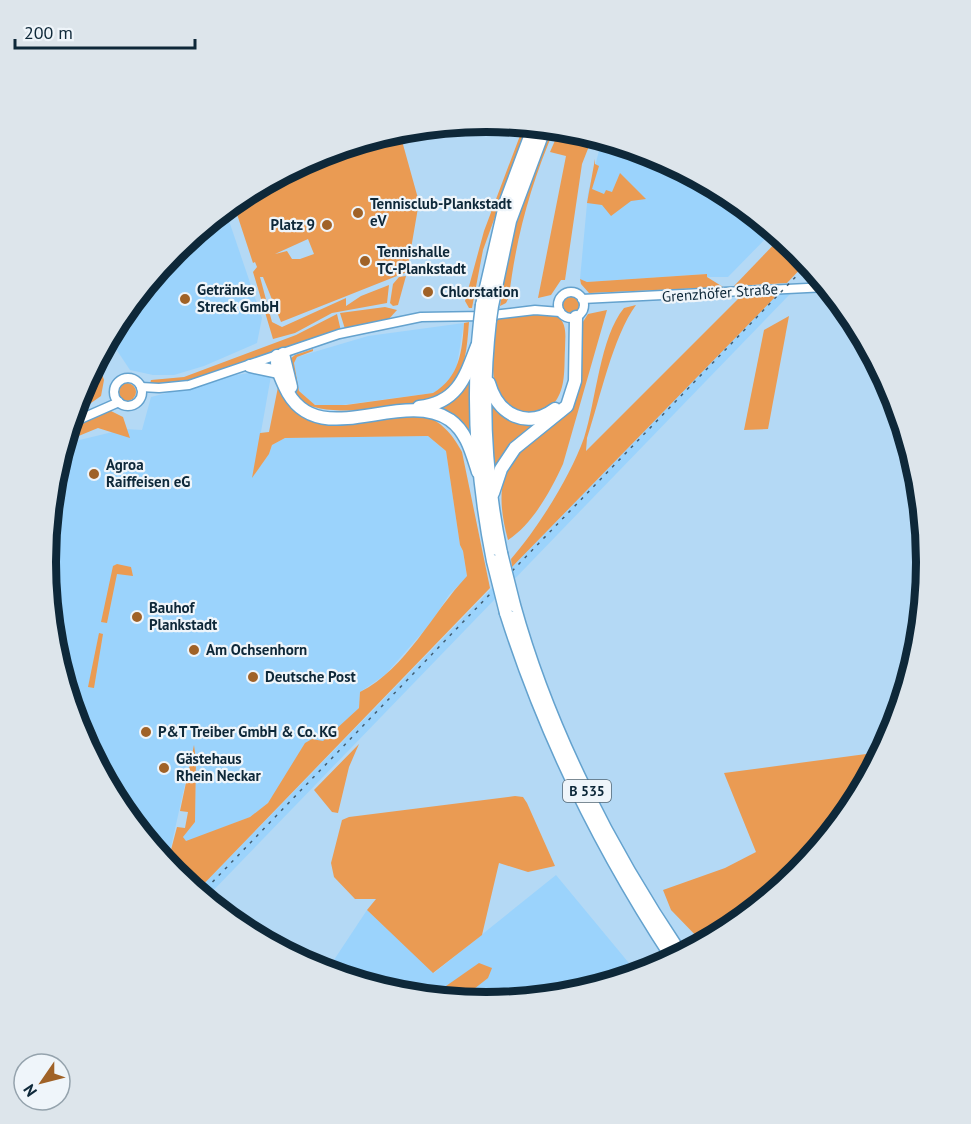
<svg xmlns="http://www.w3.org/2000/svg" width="971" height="1124" viewBox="0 0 971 1124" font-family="'PT Sans',sans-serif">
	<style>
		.built { fill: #9bd3fc }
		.green { fill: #ea9b53; fill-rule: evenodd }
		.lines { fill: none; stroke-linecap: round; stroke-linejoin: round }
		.minor-casing { stroke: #64a2ce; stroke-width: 11 }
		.highway-casing { stroke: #64a2ce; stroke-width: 15 }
		.minor { stroke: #fff; stroke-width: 8 }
		.highway { stroke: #fff; stroke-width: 12 }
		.rail { stroke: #415e73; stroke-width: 1.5; stroke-dasharray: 3 6; stroke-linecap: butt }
		.highway-bridge-casing { stroke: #64a2ce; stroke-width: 15; stroke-linecap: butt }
		.highway-bridge { stroke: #fff; stroke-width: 12 }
		.poi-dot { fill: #a06227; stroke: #eff5fa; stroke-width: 2 }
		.labels { text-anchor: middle; stroke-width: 4.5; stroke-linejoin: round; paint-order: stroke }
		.shield { fill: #eff5fa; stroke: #526673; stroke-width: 1.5 }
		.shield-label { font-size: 14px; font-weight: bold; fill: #0e2839 }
		.poi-label { font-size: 15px; font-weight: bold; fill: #0e2839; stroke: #eff5fa; text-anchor: start }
		.street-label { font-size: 15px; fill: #0e2839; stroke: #eff5fa }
		.rim { fill: none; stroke: #0e2839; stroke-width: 8 }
	</style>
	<rect width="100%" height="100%" fill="#b4d9f5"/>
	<g class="built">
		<path d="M602,139l52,16 77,41 42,35 -45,46h-21l-1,-3 -119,8 -7,-3 8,-86z"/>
		<path d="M225,209l37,109 -5,25 -53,23 -30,9h-21l-23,-5 -14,-21 6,-26 -5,-1 2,-5 55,-67z"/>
		<path d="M780,292h12l-587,607 -9,-7z"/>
		<path d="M464,323l-8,48 -13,16 -10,6 -106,14 -12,-2 -16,-14 -5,-28 3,-6 71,-21z"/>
		<path d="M263,371l8,5 -18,100 16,-22 3,-9 13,-7 143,-2 18,15 14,94 3,6 4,26 -18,18 -19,29 -45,51 -25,17 -1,16 -36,34 -11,-3 -44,64 -18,14 -64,25 -3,-5 12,-15 1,-62 -3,-12 -26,117 -48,-59 -41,-76 -25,-82 -8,-86 9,-86 9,-32 62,-15 17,1 9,-33 85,-22z"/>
		<path d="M556,875l82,99 -67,20 -86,8 -86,-8 -73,-22 41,-62 67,63z"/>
	</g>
	<g class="green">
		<path d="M524,125l4,1 -45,124 -11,58h-3l-4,-7 19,-70z"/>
		<path d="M547,128h8c-24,55 -39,109 -46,169l-3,6 -6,3 11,-70z"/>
		<path d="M560,129l33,7 -11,28 -17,116h-4l-10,15 -13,3 28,-142 -16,-4z"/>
		<path d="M399,130l20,72 -12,70 -126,50 -18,-45h-3l12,45 10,5 64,-29v8l15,-10 28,-11 -2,18 -55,10 -37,20 -22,6 -20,-67 4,-5 -2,-5 -2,1 -20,-61 84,-47zM308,239l6,15 -14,5h-8l-5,-8 -12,3z"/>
		<path d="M595,159v5l4,2 -7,23 12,5 2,-4 6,2 8,-19 26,26 -15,2 -20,15 -9,-11 -15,-2z"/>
		<path d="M781,237l26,25 -20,21 -53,3z"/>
		<path d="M707,274v3l16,10 -134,6 -8,-9 -1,-5 7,3z"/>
		<path d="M406,276l-8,29 -5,1 -3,-3 3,-19 6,-7z"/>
		<path d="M780,292l-268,275 -1,-8c27,-31 59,-82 73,-121 12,-37 16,-101 40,-130l12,-3c-23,31 -36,94 -49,133l-1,13 156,-156z"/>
		<circle cx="570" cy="305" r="9"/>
		<path d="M385,307l12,3 -9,10 -43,9 -5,-16z"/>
		<path d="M607,310l-44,154c-12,26 -30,60 -55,76 -20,-74 8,-86 59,-130l12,-82 9,-14z"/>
		<path d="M540,313l17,2c11,10 8,21 8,34 -1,16 1,36 -8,50 -17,28 -54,12 -62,-15 -4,-14 -1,-47 -2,-64z"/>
		<path d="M337,314l4,17 -143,48 -48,5 1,-4 33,-3 112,-42z"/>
		<path d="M789,316l-21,113 -24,1 20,-100z"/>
		<path d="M469,322c-2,24 -3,52 -22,69 -18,17 -125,28 -144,11 -12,-10 -11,-28 -13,-43l5,-4 18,-6v2l-16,6 -3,6 5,28 16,14h31l87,-12c27,-16 29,-42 31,-70z"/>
		<path d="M97,359l7,21 -3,16 -30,21 8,-24z"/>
		<path d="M572,379l-6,20 -70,73 -3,-1 -3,-74 14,17 49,-1 11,-13z"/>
		<path d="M469,380v57l-38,-28z"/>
		<circle cx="127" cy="392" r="9"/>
		<path d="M278,387c13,21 23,33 48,36 24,-2 79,-12 100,-6 16,4 29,21 36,35l28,136 -294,304 -29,-27 10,-38 8,1 3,-16 -8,-1 14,-66 2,15 -1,62 -12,15 3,4 64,-24 18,-14 37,-60 7,-4 11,2 36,-33 1,-16c47,-24 72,-79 107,-116l-4,-25 -3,-6 -14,-94 -18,-15 -143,2 -13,7 -3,9 -17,24 8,-45 9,-1z"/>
		<path d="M109,410l14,7 7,21 -32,-10 -34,14 4,-13z"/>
		<path d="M117,564l14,3 2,9 -16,-2 -10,49 -6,-1 12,-56z"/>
		<path d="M99,633l4,1 -9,54 -6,-1z"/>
		<path d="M359,744l-10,23 -11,46 -6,-1 -18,-22z"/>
		<path d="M881,752c-10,18 -18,39 -30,56 -39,54 -89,103 -148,135l-32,-33 -8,-20 62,-22 31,-16 -32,-79z"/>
		<path d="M515,796l8,1 4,6 28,63 -27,6 -29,-9 -17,72 -49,38 -66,-63 9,-11h-21l-21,-22 -3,-14 11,-43 7,-3z"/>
		<path d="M479,963l13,5 -4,10 -28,22 -17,-2 3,-12z"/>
	</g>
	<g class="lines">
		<g class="minor-casing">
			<g id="minor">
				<circle cx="571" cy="305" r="13"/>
				<path d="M582,299l245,-12"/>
				<circle cx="128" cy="392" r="14"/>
				<path d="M141,387l18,1 30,-3 150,-51 82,-17 63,-1 51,-6 25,2"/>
				<path d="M69,424l50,-22"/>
			</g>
		</g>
		<g class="highway-casing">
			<g id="highway">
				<path d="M482,305l24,-104 28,-75"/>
				<path d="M492,306l18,-85 35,-94"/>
				<path d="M490,320c-9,78 -5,157 11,233"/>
				<path d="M480,322c-9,82 -3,159 13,239"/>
				<path d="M283,354l8,33"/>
				<path d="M277,356c-1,12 3,20 8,31 31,68 115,0 165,33 17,12 22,34 28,52"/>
				<path d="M250,366l28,6"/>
				<path d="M489,383c9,32 38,47 66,26"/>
				<path d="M419,407c38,-4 46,-29 58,-61"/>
				<path d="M493,493l8,-24 14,-21 52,-42 8,-25 1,-64"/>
				<path d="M514,605c34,123 96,244 167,349"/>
				<path d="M506,613c39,123 96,238 167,346"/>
			</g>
		</g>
		<use href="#minor" class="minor"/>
		<use href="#highway" class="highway"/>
		<path class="rail" d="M200,895l608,-631"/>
		<g class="highway-bridge-casing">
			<g id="highway-bridge">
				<path d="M490,320l2,-14"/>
				<path d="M480,322l2,-17"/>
				<path d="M501,553l13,52"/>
				<path d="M493,561l13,52"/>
			</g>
		</g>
		<use href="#highway-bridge" class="highway-bridge"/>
	</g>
	<g class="poi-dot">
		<circle cx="358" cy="213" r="6"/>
		<circle cx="327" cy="225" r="6"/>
		<circle cx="365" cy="261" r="6"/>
		<circle cx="428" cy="292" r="6"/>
		<circle cx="185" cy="299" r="6"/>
		<circle cx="94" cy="474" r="6"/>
		<circle cx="137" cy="617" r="6"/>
		<circle cx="194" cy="650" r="6"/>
		<circle cx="253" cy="677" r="6"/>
		<circle cx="146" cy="732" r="6"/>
		<circle cx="164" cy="768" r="6"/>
	</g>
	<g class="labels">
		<rect class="shield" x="563" y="780" width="48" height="22" rx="4.5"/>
		<g class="shield-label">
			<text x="587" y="796">B 535</text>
		</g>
		<g class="poi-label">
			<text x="370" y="209">Tennisclub-Plankstadt<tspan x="370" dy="17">eV</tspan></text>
			<text x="315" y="230" text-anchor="end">Platz 9</text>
			<text x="377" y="257">Tennishalle<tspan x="377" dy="17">TC-Plankstadt</tspan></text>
			<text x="197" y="295">Getränke<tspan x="197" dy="17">Streck GmbH</tspan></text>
			<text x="440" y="297">Chlorstation</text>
			<text x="106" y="470">Agroa<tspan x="106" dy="17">Raiffeisen eG</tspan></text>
			<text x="149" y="613">Bauhof<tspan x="149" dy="17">Plankstadt</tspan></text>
			<text x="206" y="655">Am Ochsenhorn</text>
			<text x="265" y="682">Deutsche Post</text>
			<text x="158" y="737">P&amp;T Treiber GmbH &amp; Co. KG</text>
			<text x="176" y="764">Gästehaus<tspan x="176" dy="17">Rhein Neckar</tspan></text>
		</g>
		<g class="street-label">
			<text transform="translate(720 293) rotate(-4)" y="5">Grenzhöfer Straße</text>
		</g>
	</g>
	<path d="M0 0H971V1124H0ZM56 562a430 430 0 1 1 860 0a430 430 0 1 1-860 0Z" fill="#dde5eb" fill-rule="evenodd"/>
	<path class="rim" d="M56 562a430 430 0 1 1 860 0a430 430 0 1 1-860 0Z"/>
	<g transform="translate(42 1082) rotate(235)"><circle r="28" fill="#eff5fa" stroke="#95a3ad" stroke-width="1.5"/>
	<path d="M0-4.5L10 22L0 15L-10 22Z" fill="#a06227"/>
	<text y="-9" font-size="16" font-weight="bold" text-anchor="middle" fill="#0e2839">N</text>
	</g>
	<path d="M15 39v9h180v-9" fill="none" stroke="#0e2839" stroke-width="3"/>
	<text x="24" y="39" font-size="18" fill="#0e2839" stroke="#eff5fa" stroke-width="4.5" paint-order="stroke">200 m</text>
</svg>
